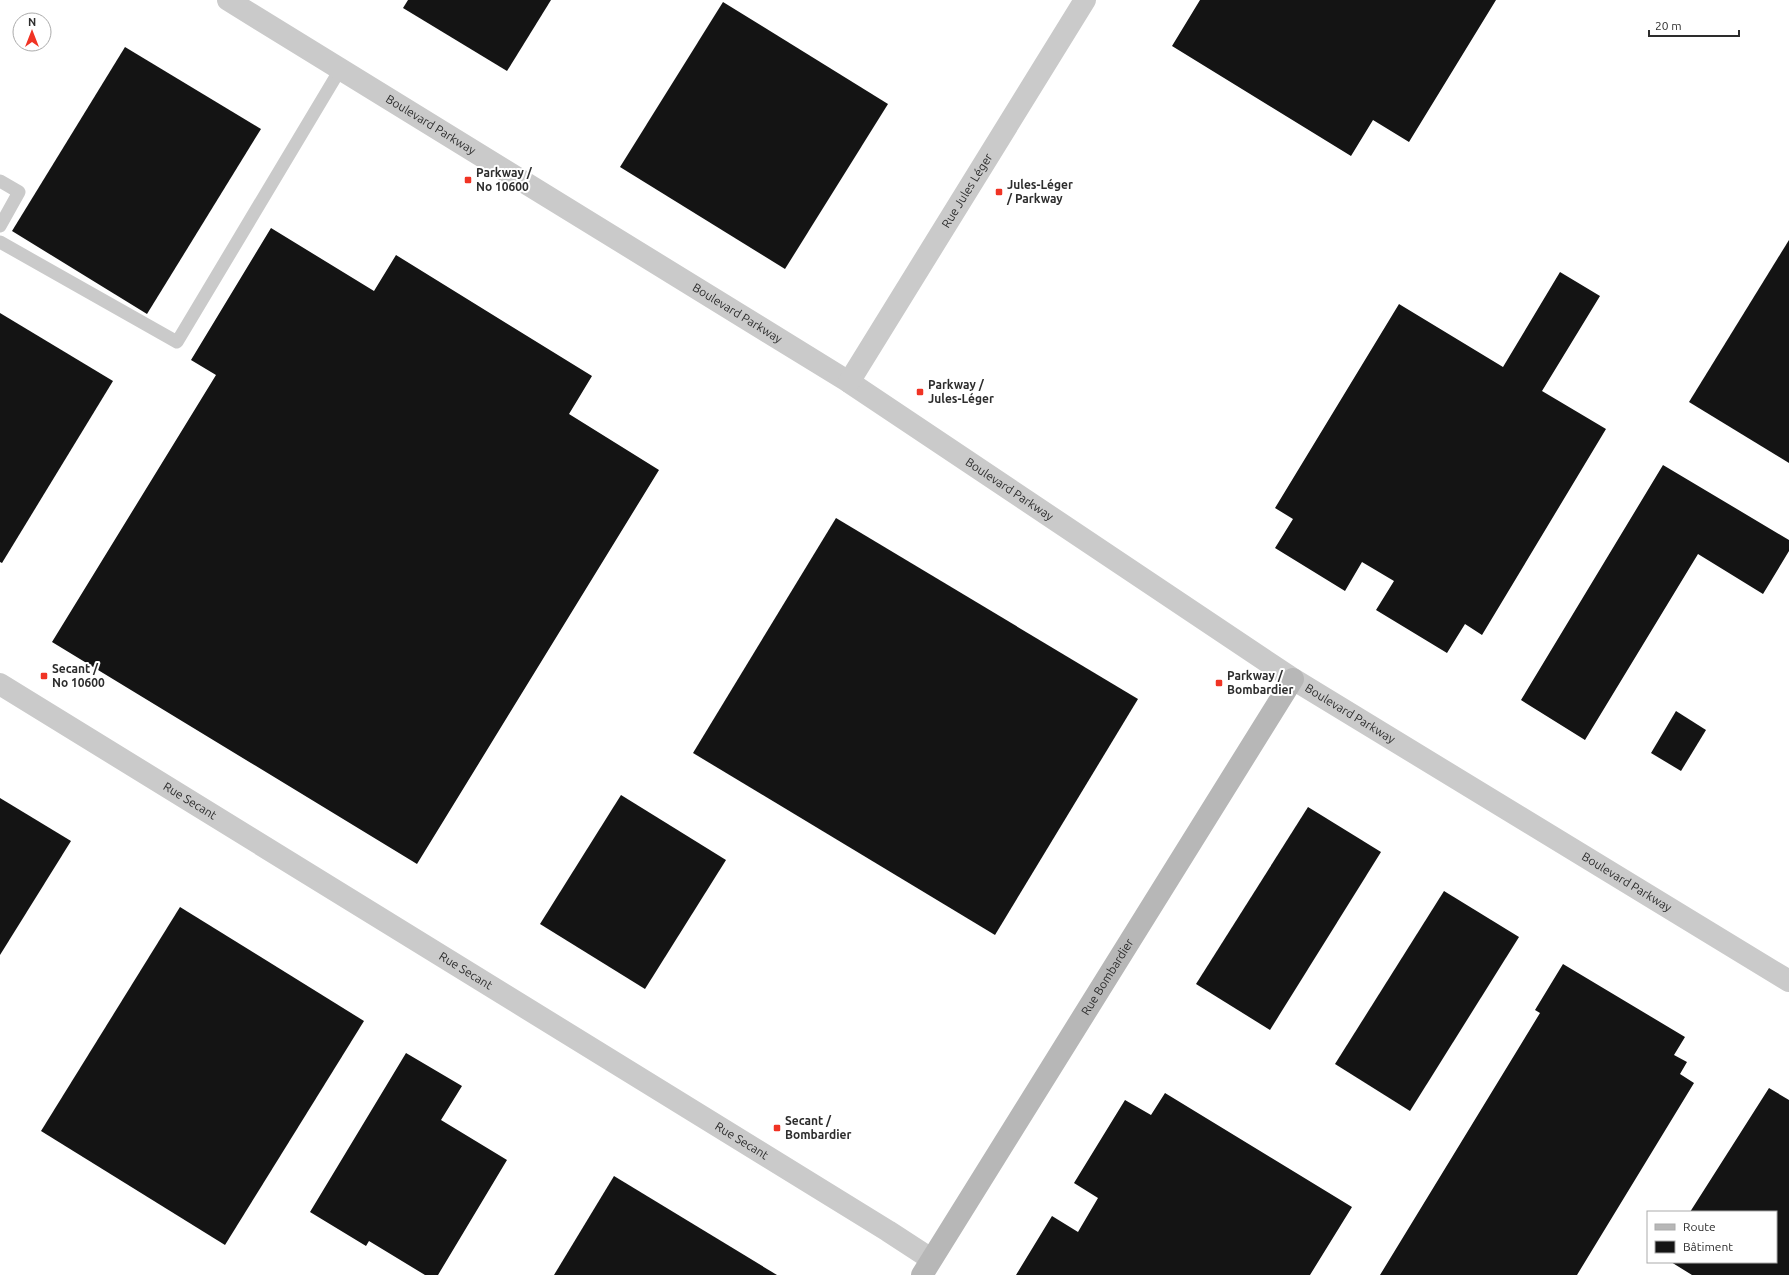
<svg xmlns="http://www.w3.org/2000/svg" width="1789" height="1275" viewBox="0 0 1789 1275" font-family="Ubuntu,sans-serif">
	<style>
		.building { fill: #141414 }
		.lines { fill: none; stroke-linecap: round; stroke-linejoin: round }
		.lane { stroke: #cacaca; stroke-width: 13 }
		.street { stroke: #cacaca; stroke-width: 22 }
		.secondary { stroke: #b7b7b7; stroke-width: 22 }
		.poi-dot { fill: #f03324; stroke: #fff; stroke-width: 1.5 }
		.labels { text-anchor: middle; stroke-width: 4; stroke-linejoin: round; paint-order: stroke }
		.street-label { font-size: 12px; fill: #2d2d2d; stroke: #fff }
		.poi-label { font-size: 12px; font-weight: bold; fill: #2d2d2d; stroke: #fff; text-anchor: start }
	</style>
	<rect width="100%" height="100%" fill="#fff"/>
	<g class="building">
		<path d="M408,0h143l-44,71 -104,-63z"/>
		<path d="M1200,0h296l-87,142 -36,-22 -22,36 -179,-110z"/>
		<path d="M723,2l165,102 -103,165 -165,-102z"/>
		<path d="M125,47l136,82 -114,185 -135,-83z"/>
		<path d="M271,228l103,63 22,-36 196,121 -23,38 90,56 -242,394 -365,-222 164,-267 -25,-15z"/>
		<path d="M1789,240v223l-100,-61z"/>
		<path d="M1560,272l40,24 -58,95 64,38 -124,206 -17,-11 -18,29 -71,-43 18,-29 -32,-19 -17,29 -70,-43 18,-29 -18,-11 124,-204 104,63z"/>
		<path d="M0,313l113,68 -111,182 -2,-1z"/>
		<path d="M1663,465l126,75v11l-26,43 -65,-40 -113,186 -64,-40z"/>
		<path d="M836,518l302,181 -143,236 -302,-182z"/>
		<path d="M1676,711l30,19 -25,41 -30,-18z"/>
		<path d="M621,795l105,65 -81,129 -105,-65z"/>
		<path d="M0,798l71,43 -71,114z"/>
		<path d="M1308,807l73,45 -111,178 -74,-46z"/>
		<path d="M1444,891l75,46 -109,174 -75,-47z"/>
		<path d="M180,907l184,114 -139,224 -184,-114z"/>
		<path d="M1563,964l122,73 -11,18 13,7 -7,12 14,9 -117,192h-197l160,-262 -5,-3z"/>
		<path d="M406,1053l56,33 -21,34 66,40 -69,115h-13l-56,-34 -3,5 -56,-34z"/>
		<path d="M1769,1088l20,12v175h-97l-21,-13h105v-50h-86z"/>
		<path d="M1165,1093l187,114 -42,68h-294l36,-59 26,16 20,-34 -24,-15 51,-83 26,15z"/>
		<path d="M614,1176l163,99h-223z"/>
	</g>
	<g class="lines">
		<g class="lane">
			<path d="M0,181l19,11 -19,34"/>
			<path d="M0,242l177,100 164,-274"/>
		</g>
		<g class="street">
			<path id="s1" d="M228,0l621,382 444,297 496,302"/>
			<path id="s2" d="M849,382l236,-382"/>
			<path id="s3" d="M0,684l888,547 43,28"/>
		</g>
		<path class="secondary" id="s4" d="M922,1275l371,-596"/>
	</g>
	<g class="poi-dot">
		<rect x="464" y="176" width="8" height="8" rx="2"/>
		<rect x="995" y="188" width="8" height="8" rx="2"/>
		<rect x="916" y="388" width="8" height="8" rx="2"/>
		<rect x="40" y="672" width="8" height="8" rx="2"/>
		<rect x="1215" y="679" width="8" height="8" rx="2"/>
		<rect x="773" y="1124" width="8" height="8" rx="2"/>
	</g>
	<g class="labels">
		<g class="street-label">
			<text dy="4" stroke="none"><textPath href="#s1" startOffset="238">Boulevard Parkway</textPath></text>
			<text dy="4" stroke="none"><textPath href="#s2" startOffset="225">Rue Jules Léger</textPath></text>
			<text dy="4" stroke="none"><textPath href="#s1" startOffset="598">Boulevard Parkway</textPath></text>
			<text dy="4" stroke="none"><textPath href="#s1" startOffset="922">Boulevard Parkway</textPath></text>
			<text dy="4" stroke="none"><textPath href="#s1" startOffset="1330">Boulevard Parkway</textPath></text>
			<text dy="4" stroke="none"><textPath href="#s3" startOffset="223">Rue Secant</textPath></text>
			<text dy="4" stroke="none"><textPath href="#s1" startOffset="1654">Boulevard Parkway</textPath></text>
			<text dy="4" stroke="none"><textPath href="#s3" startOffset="547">Rue Secant</textPath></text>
			<text dy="4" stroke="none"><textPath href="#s4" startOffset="351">Rue Bombardier</textPath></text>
			<text dy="4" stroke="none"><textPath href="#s3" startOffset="871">Rue Secant</textPath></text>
		</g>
		<g class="poi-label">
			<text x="476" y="177">Parkway /<tspan x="476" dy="14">No 10600</tspan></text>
			<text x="1007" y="189">Jules-Léger<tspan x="1007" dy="14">/ Parkway</tspan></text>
			<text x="928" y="389">Parkway /<tspan x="928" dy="14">Jules-Léger</tspan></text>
			<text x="52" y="673">Secant /<tspan x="52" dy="14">No 10600</tspan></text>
			<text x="1227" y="680">Parkway /<tspan x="1227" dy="14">Bombardier</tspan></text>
			<text x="785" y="1125">Secant /<tspan x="785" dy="14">Bombardier</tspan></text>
		</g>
	</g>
	<rect x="1647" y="1211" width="130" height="52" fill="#ffffff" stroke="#ababab"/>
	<rect x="1655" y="1224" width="20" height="6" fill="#b7b7b7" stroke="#ababab"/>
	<text x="1683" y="1231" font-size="12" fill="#2d2d2d">Route</text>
	<rect x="1655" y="1241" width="20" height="12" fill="#141414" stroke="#ababab"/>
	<text x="1683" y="1251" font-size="12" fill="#2d2d2d">Bâtiment</text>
	<g transform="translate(32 32)"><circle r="19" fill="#ffffff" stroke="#ababab"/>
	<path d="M0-3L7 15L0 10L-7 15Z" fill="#f03324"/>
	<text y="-6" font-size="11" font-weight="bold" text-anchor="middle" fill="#2d2d2d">N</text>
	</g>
	<path d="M1649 30v6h90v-6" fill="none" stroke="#2d2d2d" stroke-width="2"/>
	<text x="1655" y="30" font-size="12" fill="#2d2d2d" stroke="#ffffff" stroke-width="3" paint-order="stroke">20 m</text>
</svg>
